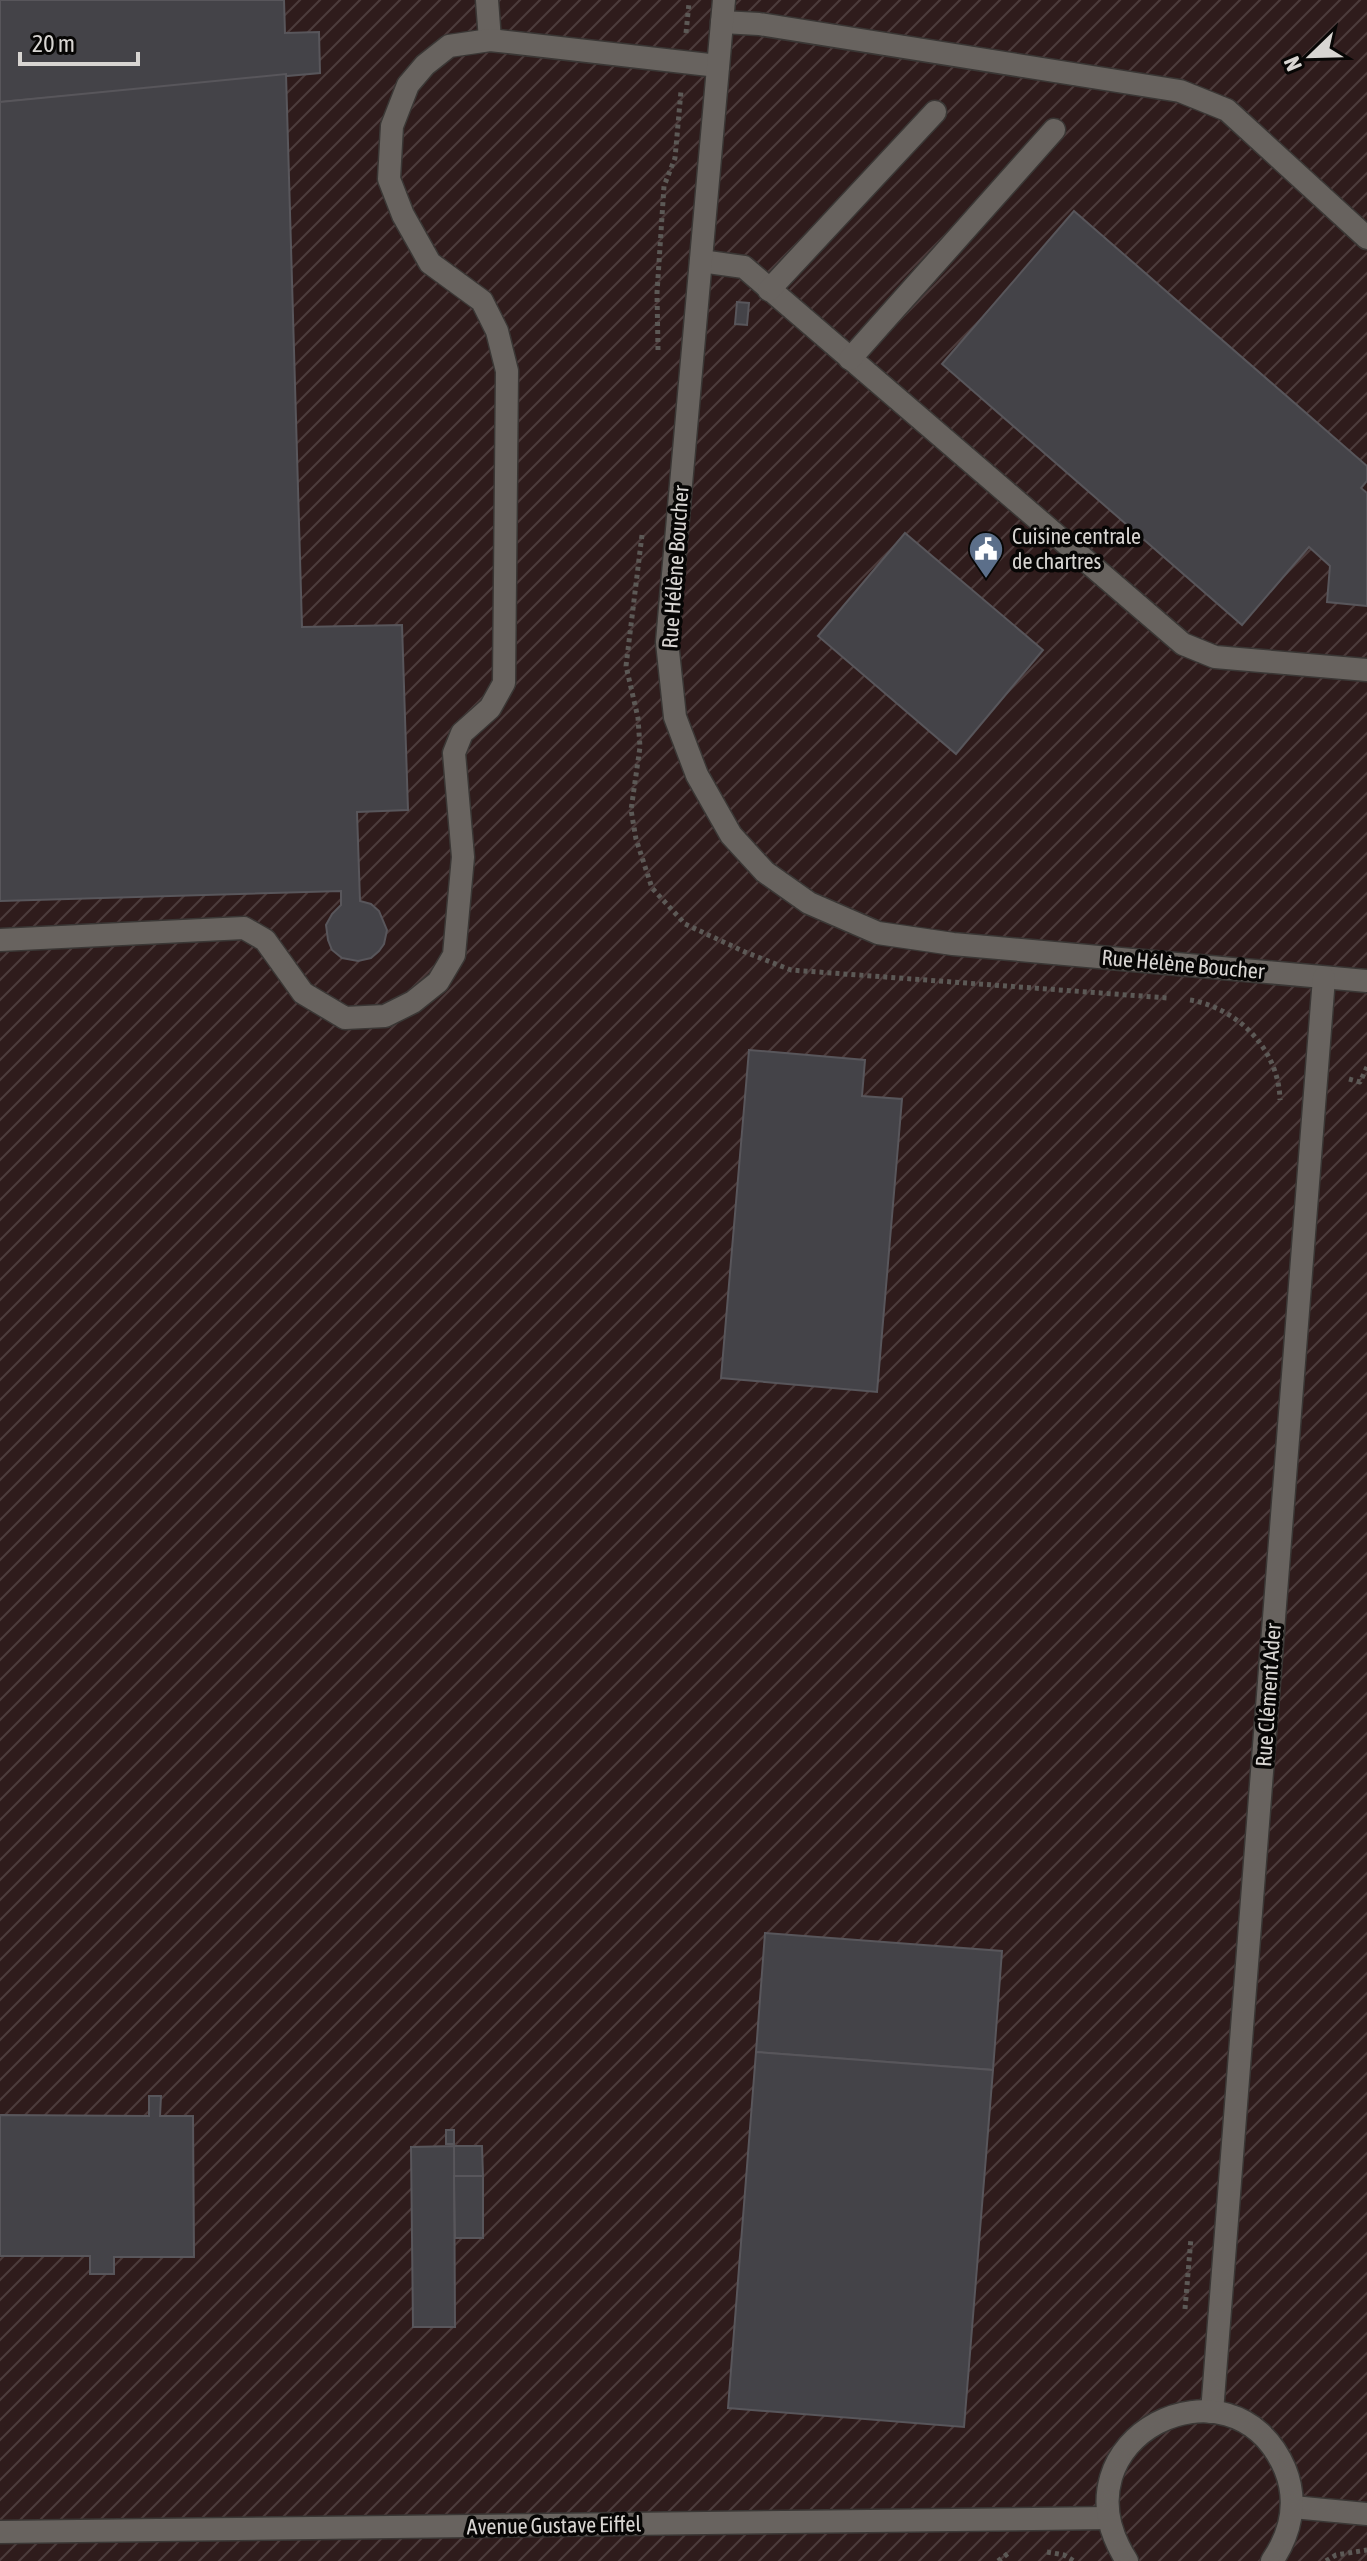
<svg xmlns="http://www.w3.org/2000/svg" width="1367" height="2561" viewBox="0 0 1367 2561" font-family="'Asap Condensed',sans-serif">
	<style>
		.industrial { fill: url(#industrial-furrows) }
		.building { fill: #444348; stroke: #58565b; stroke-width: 2 }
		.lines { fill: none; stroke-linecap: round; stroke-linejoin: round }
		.service-casing { stroke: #3a3735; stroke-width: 25 }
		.minor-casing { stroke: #3a3735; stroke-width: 25 }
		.tertiary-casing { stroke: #3a3735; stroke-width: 25 }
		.path { stroke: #5c5956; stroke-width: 5; stroke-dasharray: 4 4; stroke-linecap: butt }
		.service { stroke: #68635f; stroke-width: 22 }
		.minor { stroke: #68635f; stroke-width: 22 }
		.tertiary { stroke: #68635f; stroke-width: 22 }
		.labels { text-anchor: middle; stroke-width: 7; stroke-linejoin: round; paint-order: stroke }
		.poi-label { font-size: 22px; fill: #d8d5d2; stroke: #070605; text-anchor: start }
		.street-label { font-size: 22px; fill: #d8d5d2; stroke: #070605 }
	</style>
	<defs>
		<pattern id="industrial-furrows" width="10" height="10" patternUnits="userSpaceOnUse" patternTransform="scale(2)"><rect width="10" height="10" fill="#2f1c1c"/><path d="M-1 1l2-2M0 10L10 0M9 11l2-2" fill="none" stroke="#4c3c3c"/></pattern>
	</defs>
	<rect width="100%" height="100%" fill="#1e1a17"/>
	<rect class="industrial" x="0" y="0" width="1367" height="2561"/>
	<g class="building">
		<path d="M0,0h284l1,33 34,-1 1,41 -320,29z"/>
		<path d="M286,74l16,553 100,-2 6,185 -51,2 3,89 11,3 8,7 8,19 -3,14 -5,7 -8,7 -13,3 -16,-3 -10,-8 -4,-10 -2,-15 6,-11 9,-9v-14l-341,10v-799z"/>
		<path d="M1074,211l293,255v15l-6,7 6,5v113l-40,-4 3,-36 -21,-19 -67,78 -300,-261z"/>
		<path d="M737,302l12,1 -2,22 -12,-1z"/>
		<path d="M905,533l138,117 -87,104 -138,-118z"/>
		<path d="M749,1050l116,10 -3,36 40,3 -25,293 -156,-14z"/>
		<path d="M765,1933l237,18 -9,119 -237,-18z"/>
		<path d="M756,2052l237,18 -29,357 -236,-19z"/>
		<path d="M149,2096h12l-1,20h33l1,141h-80v17h-24v-18h-90v-141l149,1z"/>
		<rect x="446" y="2130" width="8" height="14"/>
		<path d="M454,2146h28l1,30h-29z"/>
		<path d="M454,2146l1,181h-42l-2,-180z"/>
		<path d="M454,2176h29v62h-28z"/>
	</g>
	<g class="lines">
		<g class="service-casing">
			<g id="service">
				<path d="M487,0l3,40"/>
				<path d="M722,22l37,2 421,67 47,19 140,128"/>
				<path d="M701,261l43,6 439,377 32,13 152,13"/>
				<path d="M769,290l166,-178"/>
				<path d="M850,359l204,-229"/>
				<path d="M0,940l244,-12 21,12 38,53 42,25 40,-2 28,-14 25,-20 16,-27 9,-98 -9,-104 8,-20 28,-25 14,-25 3,-312 -10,-40 -15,-30 -52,-38 -27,-48 -14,-36 3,-53 16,-41 17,-20 24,-19 41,-6 228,26"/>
			</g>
		</g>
		<g class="minor-casing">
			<g id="minor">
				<path d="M724,0l-57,642 8,75 22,58 34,60 34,37 44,31 69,30 75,11 414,37"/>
				<path d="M1212,2412l112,-1434"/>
			</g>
		</g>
		<g class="tertiary-casing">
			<g id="tertiary">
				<path d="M1293,2507l74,7"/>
				<path d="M0,2532l1108,-14"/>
				<path d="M1127,2561c-79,-123 106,-214 158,-92 13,32 6,64 -13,92"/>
			</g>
		</g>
		<g class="path">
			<path d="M686,33l3,-30"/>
			<path d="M658,350l-1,-57 7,-107 11,-28 6,-67"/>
			<path d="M642,535l-16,131 12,52 2,29 -9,63 5,29 16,49 33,36 60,28 46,18 377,28"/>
			<path d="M1190,1000c48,8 89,50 90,100"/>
			<path d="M1349,1079l11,3 7,-15"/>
			<path d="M1185,2309l6,-71"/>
			<path d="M1047,2552l17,3 10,6"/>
			<path d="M998,2561l12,-9"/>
			<path d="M1326,2561l10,-6 31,-5"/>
		</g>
		<use href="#service" class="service"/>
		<use href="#minor" class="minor"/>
		<use href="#tertiary" class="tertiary"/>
	</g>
	<defs>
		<g id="civic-pin" transform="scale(1.8)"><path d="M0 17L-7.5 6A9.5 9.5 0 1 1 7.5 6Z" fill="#5c6f8a" stroke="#070605"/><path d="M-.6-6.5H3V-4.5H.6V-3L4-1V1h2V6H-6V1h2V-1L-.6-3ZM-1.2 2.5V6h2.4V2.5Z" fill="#fff"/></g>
	</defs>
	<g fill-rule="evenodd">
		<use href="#civic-pin" x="986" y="549"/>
	</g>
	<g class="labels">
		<g class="poi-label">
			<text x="1012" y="544">Cuisine centrale<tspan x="1012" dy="25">de chartres</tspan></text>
		</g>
		<g class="street-label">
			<text transform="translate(675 567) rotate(-86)" y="8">Rue Hélène Boucher</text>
			<text transform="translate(1183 964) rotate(5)" y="8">Rue Hélène Boucher</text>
			<text transform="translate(1268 1695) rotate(-86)" y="8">Rue Clément Ader</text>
			<text transform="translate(554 2525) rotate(-1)" y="8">Avenue Gustave Eiffel</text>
		</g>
	</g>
	<g transform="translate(1311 56) rotate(247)" stroke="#070605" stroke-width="6" paint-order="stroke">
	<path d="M0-6L14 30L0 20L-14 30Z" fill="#d8d5d2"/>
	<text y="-12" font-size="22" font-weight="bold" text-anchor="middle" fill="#d8d5d2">N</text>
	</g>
	<path d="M20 52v12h118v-12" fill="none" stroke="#d8d5d2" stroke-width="4"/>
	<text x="32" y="52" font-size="24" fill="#d8d5d2" stroke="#070605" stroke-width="6" paint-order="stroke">20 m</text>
</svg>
